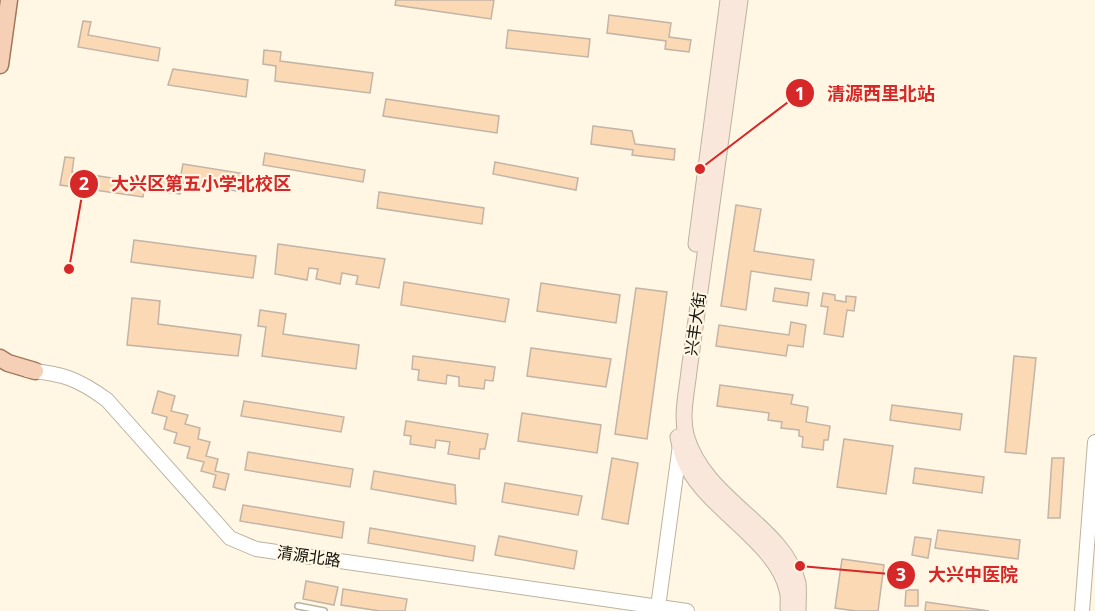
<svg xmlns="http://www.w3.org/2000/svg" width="1095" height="611" viewBox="0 0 1095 611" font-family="'Open Sans','Noto Sans SC',sans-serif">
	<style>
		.building { fill: #fbd9b5; stroke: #c2b4a6; stroke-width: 1.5 }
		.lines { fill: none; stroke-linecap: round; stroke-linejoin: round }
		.service-casing { stroke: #bab3a1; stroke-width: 8 }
		.tertiary-casing { stroke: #bab3a1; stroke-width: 16 }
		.secondary-casing { stroke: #bab3a1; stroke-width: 17 }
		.primary-casing { stroke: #a2785b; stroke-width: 19 }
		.service { stroke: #fff; stroke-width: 5 }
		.tertiary { stroke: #fff; stroke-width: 14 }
		.secondary { stroke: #fae7db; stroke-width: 15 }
		.primary { stroke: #f5cfb6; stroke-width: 16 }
		.labels { text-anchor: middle; stroke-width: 4.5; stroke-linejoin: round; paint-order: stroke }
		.street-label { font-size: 16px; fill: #14110b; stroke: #fff7e4 }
		.leader { fill: none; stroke: #d62828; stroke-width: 2 }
		.callout-dot { fill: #d62828; stroke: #fff7e4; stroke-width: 2 }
		.mark-label { font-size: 18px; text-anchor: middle; font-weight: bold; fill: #fff }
		.callout-label { font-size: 18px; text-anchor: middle; font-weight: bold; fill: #d62828; stroke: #fff7e4; stroke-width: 4.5; stroke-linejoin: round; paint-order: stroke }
	</style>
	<rect width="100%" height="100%" fill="#fff7e4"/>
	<g class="building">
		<path d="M396,0h98l-3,19 -96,-14z"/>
		<path d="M609,15l62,8 -2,14 22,3 -2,12 -24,-3 1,-8 -59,-8z"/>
		<path d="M83,21l8,1 -3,13 72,13 -2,13 -80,-14z"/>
		<path d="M508,30l82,9 -2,18 -82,-9z"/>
		<path d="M264,50l17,2 -1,9 93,12 -3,20 -95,-12 1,-15 -13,-2z"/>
		<path d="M173,69l75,11 -2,17 -78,-12z"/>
		<path d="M386,99l113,17 -2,17 -114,-17z"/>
		<path d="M593,126l39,5 3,13 40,5 -1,11 -42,-5 1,-5 -42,-6z"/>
		<path d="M265,153l100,17 -2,12 -100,-17z"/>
		<path d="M65,157l9,1 -2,14 73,11 -2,14 -83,-12z"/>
		<path d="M495,162l83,16 -2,12 -83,-16z"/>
		<path d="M183,164l63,10 -3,18 -61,-9 -2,11 -26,-3 3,-15 23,3z"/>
		<path d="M379,192l105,16 -2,16 -105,-16z"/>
		<path d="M736,205l25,4 -7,42 60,9 -3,20 -60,-9 -5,39 -25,-4z"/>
		<path d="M134,240l122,16 -3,22 -122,-16z"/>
		<path d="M278,244l107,15 -6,29 -23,-4 2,-8 -16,-3 -2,11 -24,-5 2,-10 -9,-1 -2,12 -32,-6z"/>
		<path d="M404,282l105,17 -4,23 -104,-17z"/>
		<path d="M541,283l79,12 -4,28 -79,-12z"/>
		<path d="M636,288l31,4 -20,147 -32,-5z"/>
		<path d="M775,288l34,5 -2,13 -34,-5z"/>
		<path d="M823,293l12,2v5l11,2v-6l10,1 -2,14 -7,-1 -4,27 -19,-3 4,-27 -7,-1z"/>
		<path d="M132,298l28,3 -2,23 83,11 -3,21 -111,-11z"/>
		<path d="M260,310l26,4 -3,20 76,11 -3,24 -94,-13 4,-29 -8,-1z"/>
		<path d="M791,322l15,3 -3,22 -15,-2 -2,11 -70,-10 3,-21 70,10z"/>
		<path d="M531,348l80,11 -5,28 -79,-11z"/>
		<path d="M413,356l82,11 -2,14 -8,-1 -1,9 -25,-3v-9l-12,-2 -1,9 -28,-4 1,-10 -7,-1z"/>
		<path d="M1014,356l22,2 -10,96 -21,-2z"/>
		<path d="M720,385l73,10 -2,9 17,3 -2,15 24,4 -2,14h-4l-1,10 -21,-3 1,-10 -4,-1v-6l-18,-2 1,-6 -14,-2 1,-7 -52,-7z"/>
		<path d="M158,391l17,5 -4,15 17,4 -3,9 15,4 -2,11 12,3 -4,14 12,3 -3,12 14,3 -4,16 -12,-3 3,-12 -15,-4 3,-9 -17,-4 3,-11 -16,-4 3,-10 -13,-4 3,-12 -15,-4z"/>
		<path d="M244,401l100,16 -3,15 -100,-16z"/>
		<path d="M892,405l70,9 -2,16 -70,-10z"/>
		<path d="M522,413l79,12 -4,28 -79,-12z"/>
		<path d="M406,421l82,13 -3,15h-5l-1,10 -31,-5 2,-12 -14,-2 -1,8 -25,-4 1,-8 -7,-1z"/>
		<path d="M844,439l49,7 -7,48 -49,-7z"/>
		<path d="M248,452l105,17 -3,18 -105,-17z"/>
		<path d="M612,458l26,5 -10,61 -26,-5z"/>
		<path d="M1052,458h12l-4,60h-12z"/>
		<path d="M915,468l69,9 -2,16 -69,-10z"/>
		<path d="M374,471l81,14 1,19 -85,-15z"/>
		<path d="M505,483l77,13 -4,19 -76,-13z"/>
		<path d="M243,505l101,17 -2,16 -102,-17z"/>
		<path d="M370,528l105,18 -2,15 -105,-18z"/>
		<path d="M938,530l82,10 -2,19 -83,-11z"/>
		<path d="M499,536l78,15 -3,18 -79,-14z"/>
		<path d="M915,537l16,2 -3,19 -16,-3z"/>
		<path d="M842,559l42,6 -6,46h-22l-21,-3z"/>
		<path d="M306,581l32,6 -4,18 -31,-6z"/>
		<path d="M343,589l64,10 -2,12h-25l-39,-6z"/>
		<path d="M906,590h12v16h-13z"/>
		<path d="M926,602l63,9h-64z"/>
	</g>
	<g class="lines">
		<g class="service-casing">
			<path id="service" d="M298,606l26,5"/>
		</g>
		<g class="tertiary-casing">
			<g id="tertiary">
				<path d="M27,370c36,4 50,8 80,30l123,138 26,11 431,62"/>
				<path d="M658,607l22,-162"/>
				<path d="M1082,611l13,-169"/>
			</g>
		</g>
		<g class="secondary-casing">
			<g id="secondary">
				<path d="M740,0l-51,371c-2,20 -8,43 -3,64 18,65 99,91 112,148 1,9 0,19 0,28"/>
				<path d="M696,244l32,-244"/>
				<path d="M678,437c2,11 5,22 10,31 23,43 89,76 99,122 2,6 1,13 1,18"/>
			</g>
		</g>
		<g class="primary-casing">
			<g id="primary">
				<path d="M0,65l9,-65"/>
				<path d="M0,358l8,5 27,8"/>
			</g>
		</g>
		<use href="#service" class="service"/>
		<use href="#tertiary" class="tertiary"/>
		<use href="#secondary" class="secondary"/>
		<use href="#primary" class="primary"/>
	</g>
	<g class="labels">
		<g class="street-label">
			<text transform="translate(695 324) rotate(-82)" y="6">兴丰大街</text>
			<text transform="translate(309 556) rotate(8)" y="6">清源北路</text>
		</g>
	</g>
	<path class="leader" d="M700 169L800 93M69 269L84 184M800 566L901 575"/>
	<g class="callout-dot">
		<circle cx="700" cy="169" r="6"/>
		<circle cx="69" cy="269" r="6"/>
		<circle cx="800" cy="566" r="6"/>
		<circle cx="800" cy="93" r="15"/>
		<circle cx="84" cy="184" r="15"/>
		<circle cx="901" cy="575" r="15"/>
	</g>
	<g class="mark-label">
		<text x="800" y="100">1</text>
		<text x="84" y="190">2</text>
		<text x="901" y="581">3</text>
	</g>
	<g class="callout-label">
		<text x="881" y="100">清源西里北站</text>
		<text x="201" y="190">大兴区第五小学北校区</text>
		<text x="973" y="581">大兴中医院</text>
	</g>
</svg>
